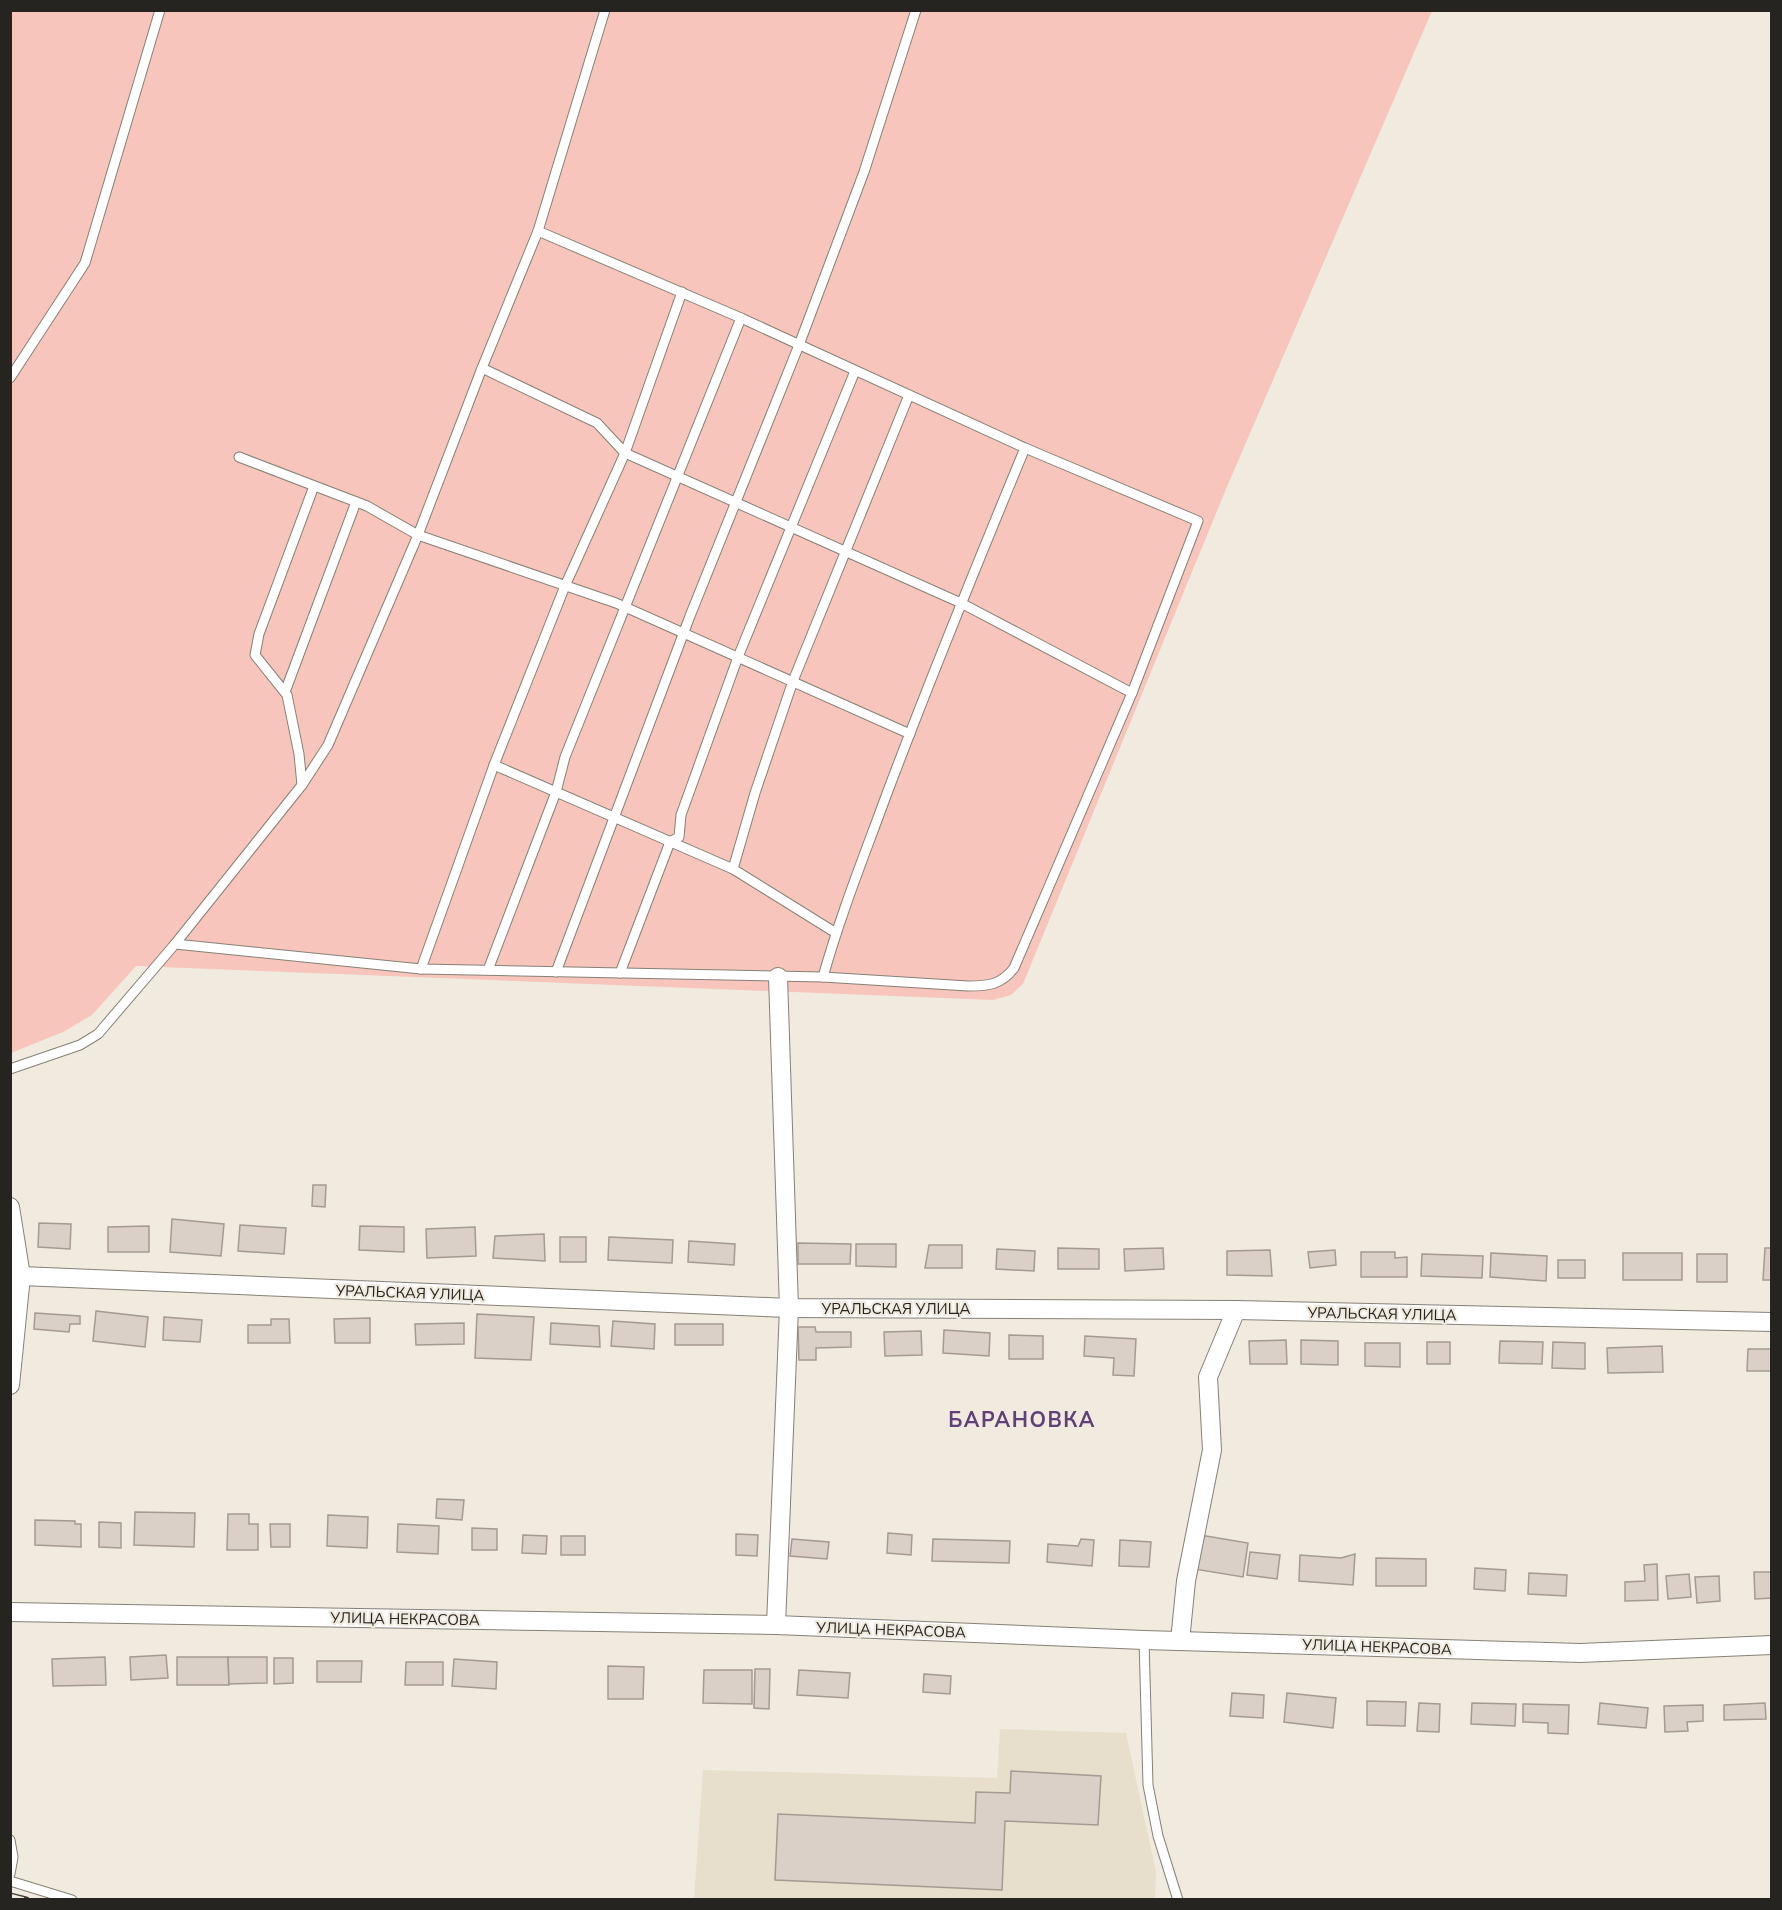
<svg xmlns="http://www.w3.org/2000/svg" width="1782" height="1910" viewBox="0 0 1782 1910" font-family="'Nunito Sans',sans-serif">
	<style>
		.built { fill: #e7dfcc }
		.green { fill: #f7c5bb }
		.building { fill: #dbd0c7; stroke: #a59a92; stroke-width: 1.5 }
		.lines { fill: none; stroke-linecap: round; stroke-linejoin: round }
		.lane-casing { stroke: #868177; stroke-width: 11 }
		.street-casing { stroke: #868177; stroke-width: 20 }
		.lane { stroke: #fff; stroke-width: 9 }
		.street { stroke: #fff; stroke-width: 18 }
		.rail-casing { stroke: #3e3c36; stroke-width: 7 }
		.rail { stroke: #f0ebde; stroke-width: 4.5; stroke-dasharray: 14; stroke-linecap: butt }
		.labels { text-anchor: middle; stroke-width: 4.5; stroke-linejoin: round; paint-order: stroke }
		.street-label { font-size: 15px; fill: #262420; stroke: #f0ebde }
		.district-label { font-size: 21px; font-weight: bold; letter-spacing: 1.5px; fill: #60407a; stroke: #f0ebde }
	</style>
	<rect width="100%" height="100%" fill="#f0ebde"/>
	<path class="built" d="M1000,1729l126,4 30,139 -1,27 -461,1 9,-130 294,8z"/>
	<path class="green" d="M11,11h1421l-206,478 -203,495 -12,11 -18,5 -857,-34 -44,49 -29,17 -52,21z"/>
	<g class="building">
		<path d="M313,1185h13l-1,22 -13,-1z"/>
		<path d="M172,1219l52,5 -3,32 -51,-4z"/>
		<path d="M39,1223l32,1 -1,25 -32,-2z"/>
		<path d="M240,1225l46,3 -2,26 -46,-3z"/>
		<path d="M149,1226v26h-41v-25z"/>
		<path d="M360,1226l44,1v25l-45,-2z"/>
		<path d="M475,1227l1,29 -49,2 -1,-29z"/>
		<path d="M544,1234l1,27 -52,-3 2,-22z"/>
		<rect x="560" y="1237" width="26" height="25"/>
		<path d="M609,1237l64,3 -1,23 -64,-3z"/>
		<path d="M689,1241l46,3 -1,21 -46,-3z"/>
		<path d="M798,1243l53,1 -1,20h-52z"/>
		<path d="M856,1244h40v23l-40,-1z"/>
		<path d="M929,1245h33v23h-37z"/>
		<path d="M1058,1248l41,1v20h-41z"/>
		<path d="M1163,1248l1,21 -39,2 -1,-22z"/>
		<path d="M1765,1248h7v32h-9z"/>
		<path d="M997,1249l38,2 -1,20 -38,-2z"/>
		<path d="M1270,1250l2,26 -45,-1v-24z"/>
		<path d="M1335,1250l1,15 -26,3 -2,-16z"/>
		<path d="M1361,1252h34v6l12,-1v20h-46z"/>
		<path d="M1491,1253l56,3 -1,25 -56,-4z"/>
		<rect x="1623" y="1253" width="59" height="27"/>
		<path d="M1422,1254l61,2 -1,22 -61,-2z"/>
		<rect x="1697" y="1254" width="30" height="28"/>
		<rect x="1558" y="1260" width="27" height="18"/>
		<path d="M96,1311l52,6 -3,30 -52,-6z"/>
		<path d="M35,1313l45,3v8h-10l-1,8 -35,-3z"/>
		<path d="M477,1314l57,3 -3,43 -56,-2z"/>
		<path d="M164,1317l38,3 -2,22 -37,-2z"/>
		<path d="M370,1318v25h-35l-1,-24z"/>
		<path d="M271,1319h18l1,24h-42v-18h23z"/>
		<path d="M613,1321l42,3 -1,25 -43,-3z"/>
		<path d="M464,1323v21l-48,1 -1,-21z"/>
		<path d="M551,1323l48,3 1,21 -50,-3z"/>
		<rect x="675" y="1324" width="48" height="21"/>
		<path d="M798,1327h17l1,5h35v15l-35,1v12h-17z"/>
		<path d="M944,1330l46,3 -1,23 -46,-3z"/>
		<path d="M921,1331l1,24 -37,1 -1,-24z"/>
		<path d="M1009,1335l34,1v23h-34z"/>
		<path d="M1085,1336l51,3 -2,37 -21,-1 1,-17 -30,-2z"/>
		<path d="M1286,1340l1,24h-37l-1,-23z"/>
		<path d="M1301,1340l37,1v24l-37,-1z"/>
		<path d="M1500,1341l43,1 -1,22 -43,-1z"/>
		<rect x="1427" y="1342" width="23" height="22"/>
		<path d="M1553,1342l32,1v26l-33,-1z"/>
		<path d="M1365,1343h35v24l-35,-1z"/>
		<path d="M1662,1346l1,26 -55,1 -1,-25z"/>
		<path d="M1748,1349h24v22h-25z"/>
		<path d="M437,1499l27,1 -2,20 -26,-2z"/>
		<path d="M135,1512l60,1 -1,34 -60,-2z"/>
		<path d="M228,1514h21v10h9v26h-31z"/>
		<path d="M328,1515l40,2 -1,31 -40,-2z"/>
		<path d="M35,1520l40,1v3h6v23l-46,-2z"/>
		<path d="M99,1522l22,1v25l-22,-1z"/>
		<path d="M270,1524h20v23h-19z"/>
		<path d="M398,1524l41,2 -1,28 -41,-2z"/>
		<path d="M472,1528l25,1v21h-25z"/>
		<path d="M888,1533l24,2 -1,20 -24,-2z"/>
		<path d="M736,1534l22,1 -1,21 -21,-1z"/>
		<path d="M523,1535l24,1 -1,18 -24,-1z"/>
		<path d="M1200,1535l48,8 -5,34 -49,-8z"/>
		<rect x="561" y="1536" width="24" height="19"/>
		<path d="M792,1539l37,3 -2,17 -37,-3z"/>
		<path d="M933,1539l77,2 -1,22 -77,-2z"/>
		<path d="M1081,1539l13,1 -2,26 -45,-4 1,-18 30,2z"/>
		<path d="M1120,1540l31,2 -2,25 -30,-1z"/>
		<path d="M1250,1552l30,3 -3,24 -30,-4z"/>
		<path d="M1355,1554l-2,31 -54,-4 1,-26 41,3z"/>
		<path d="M1376,1558l50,1v27h-50z"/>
		<path d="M1657,1564l1,36 -33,1v-19l20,-1 -1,-16z"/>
		<path d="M1475,1568l31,2 -1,21 -31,-2z"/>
		<path d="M1754,1572h18v26l-17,1z"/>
		<path d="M1529,1573l38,2 -1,21 -38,-2z"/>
		<path d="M1689,1574l2,23 -23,2 -2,-23z"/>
		<path d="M1719,1576l1,25 -23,2 -2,-26z"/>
		<path d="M166,1655l2,23 -37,2 -1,-23z"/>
		<path d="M105,1657l1,28 -53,1 -1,-27z"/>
		<path d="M177,1657h51l1,28h-52z"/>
		<path d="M228,1657h39v26l-38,1z"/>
		<path d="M274,1658h19v25l-19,1z"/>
		<path d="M454,1659l43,3 -1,27 -44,-3z"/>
		<path d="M317,1661h45l-1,21h-44z"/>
		<path d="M406,1662h37v23h-38z"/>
		<path d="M608,1666l36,1 -1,32h-35z"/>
		<path d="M755,1669h15l-1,40 -15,-1z"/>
		<path d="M704,1670h48v34l-49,-1z"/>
		<path d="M799,1670l51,3 -2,25 -51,-3z"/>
		<path d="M924,1674l27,2 -1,18 -27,-2z"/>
		<path d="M1232,1693l32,2 -1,23 -33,-2z"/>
		<path d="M1287,1693l49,5 -3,30 -49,-6z"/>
		<path d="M1367,1701l39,1 -1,24 -38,-1z"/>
		<path d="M1419,1703l21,1 -1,28 -22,-1z"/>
		<path d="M1472,1703l44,1 -1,22 -44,-2z"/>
		<path d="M1600,1703l48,5 -2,20 -48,-4z"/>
		<path d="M1765,1703l1,16 -42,1v-15z"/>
		<path d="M1523,1704l46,1 -1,29 -20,-1v-10l-25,-1z"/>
		<path d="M1703,1705v16l-16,1 1,9 -23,1 -1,-26z"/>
		<path d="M1011,1771l90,5 -3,49 -93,-4 -3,69 -227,-10 3,-66 197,9 1,-31 34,1z"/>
	</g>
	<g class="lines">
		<g class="lane-casing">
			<g id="lane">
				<path d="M482,368l115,55 28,30 336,150 171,90"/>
				<path d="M10,378l75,-115 75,-253"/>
				<path d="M239,457l128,49 51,29 198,68 294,131"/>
				<path d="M285,692l71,-190"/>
				<path d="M494,765l239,104 103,64"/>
				<path d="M302,785l-3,-31 -12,-59 -32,-40 4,-21 55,-148"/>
				<path d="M733,869l22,-76 38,-112 116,-286"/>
				<path d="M175,944l127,-159 26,-40 90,-210 64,-167 56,-137 67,-221"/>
				<path d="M421,969l73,-204 71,-179 60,-133 57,-161"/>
				<path d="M488,970l68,-178 9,-35 176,-439"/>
				<path d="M556,972l134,-356 109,-271 65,-173 52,-162"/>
				<path d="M620,973l50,-131 9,-5 2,-22 57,-158 117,-286"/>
				<path d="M823,977c17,-61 41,-121 63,-181 44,-117 91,-232 139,-348"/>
				<path d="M10,1069l70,-24 18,-11 77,-90 246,25 402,8 145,9c20,0 33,-1 46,-18l118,-275 66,-172 -173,-73 -284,-130 -203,-87"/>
				<path d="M1144,1640l4,145 10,51 20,64"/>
				<path d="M10,1840l3,17 -3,17"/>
				<path d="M10,1881l62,19"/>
			</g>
		</g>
		<g class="street-casing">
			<g id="street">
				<path d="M10,1207l11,69 -11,109"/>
				<path d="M21,1276l768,32 447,2 536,12"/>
				<path d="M10,1612l766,13 368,15 436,13 192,-8"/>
				<path d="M776,1625l13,-317 -11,-331"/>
				<path d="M1180,1641l6,-60 26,-131 -4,-73 28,-67"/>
			</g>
		</g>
		<use href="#lane" class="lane"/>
		<use href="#street" class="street"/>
		<g class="rail-casing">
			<path id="rail" d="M10,1896l16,4"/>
		</g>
		<use href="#rail" class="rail"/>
	</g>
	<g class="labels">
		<g class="street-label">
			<text transform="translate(410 1293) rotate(2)" y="5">УРАЛЬСКАЯ УЛИЦА</text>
			<text x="896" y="1314">УРАЛЬСКАЯ УЛИЦА</text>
			<text transform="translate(1382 1314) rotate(1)" y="5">УРАЛЬСКАЯ УЛИЦА</text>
			<text transform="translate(405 1619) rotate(1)" y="5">УЛИЦА НЕКРАСОВА</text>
			<text transform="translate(891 1630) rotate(2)" y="5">УЛИЦА НЕКРАСОВА</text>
			<text transform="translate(1377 1647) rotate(2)" y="5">УЛИЦА НЕКРАСОВА</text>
		</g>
		<g class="district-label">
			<text x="1022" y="1427">БАРАНОВКА</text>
		</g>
	</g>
	<rect width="1782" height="1910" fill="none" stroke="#262420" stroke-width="24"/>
</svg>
